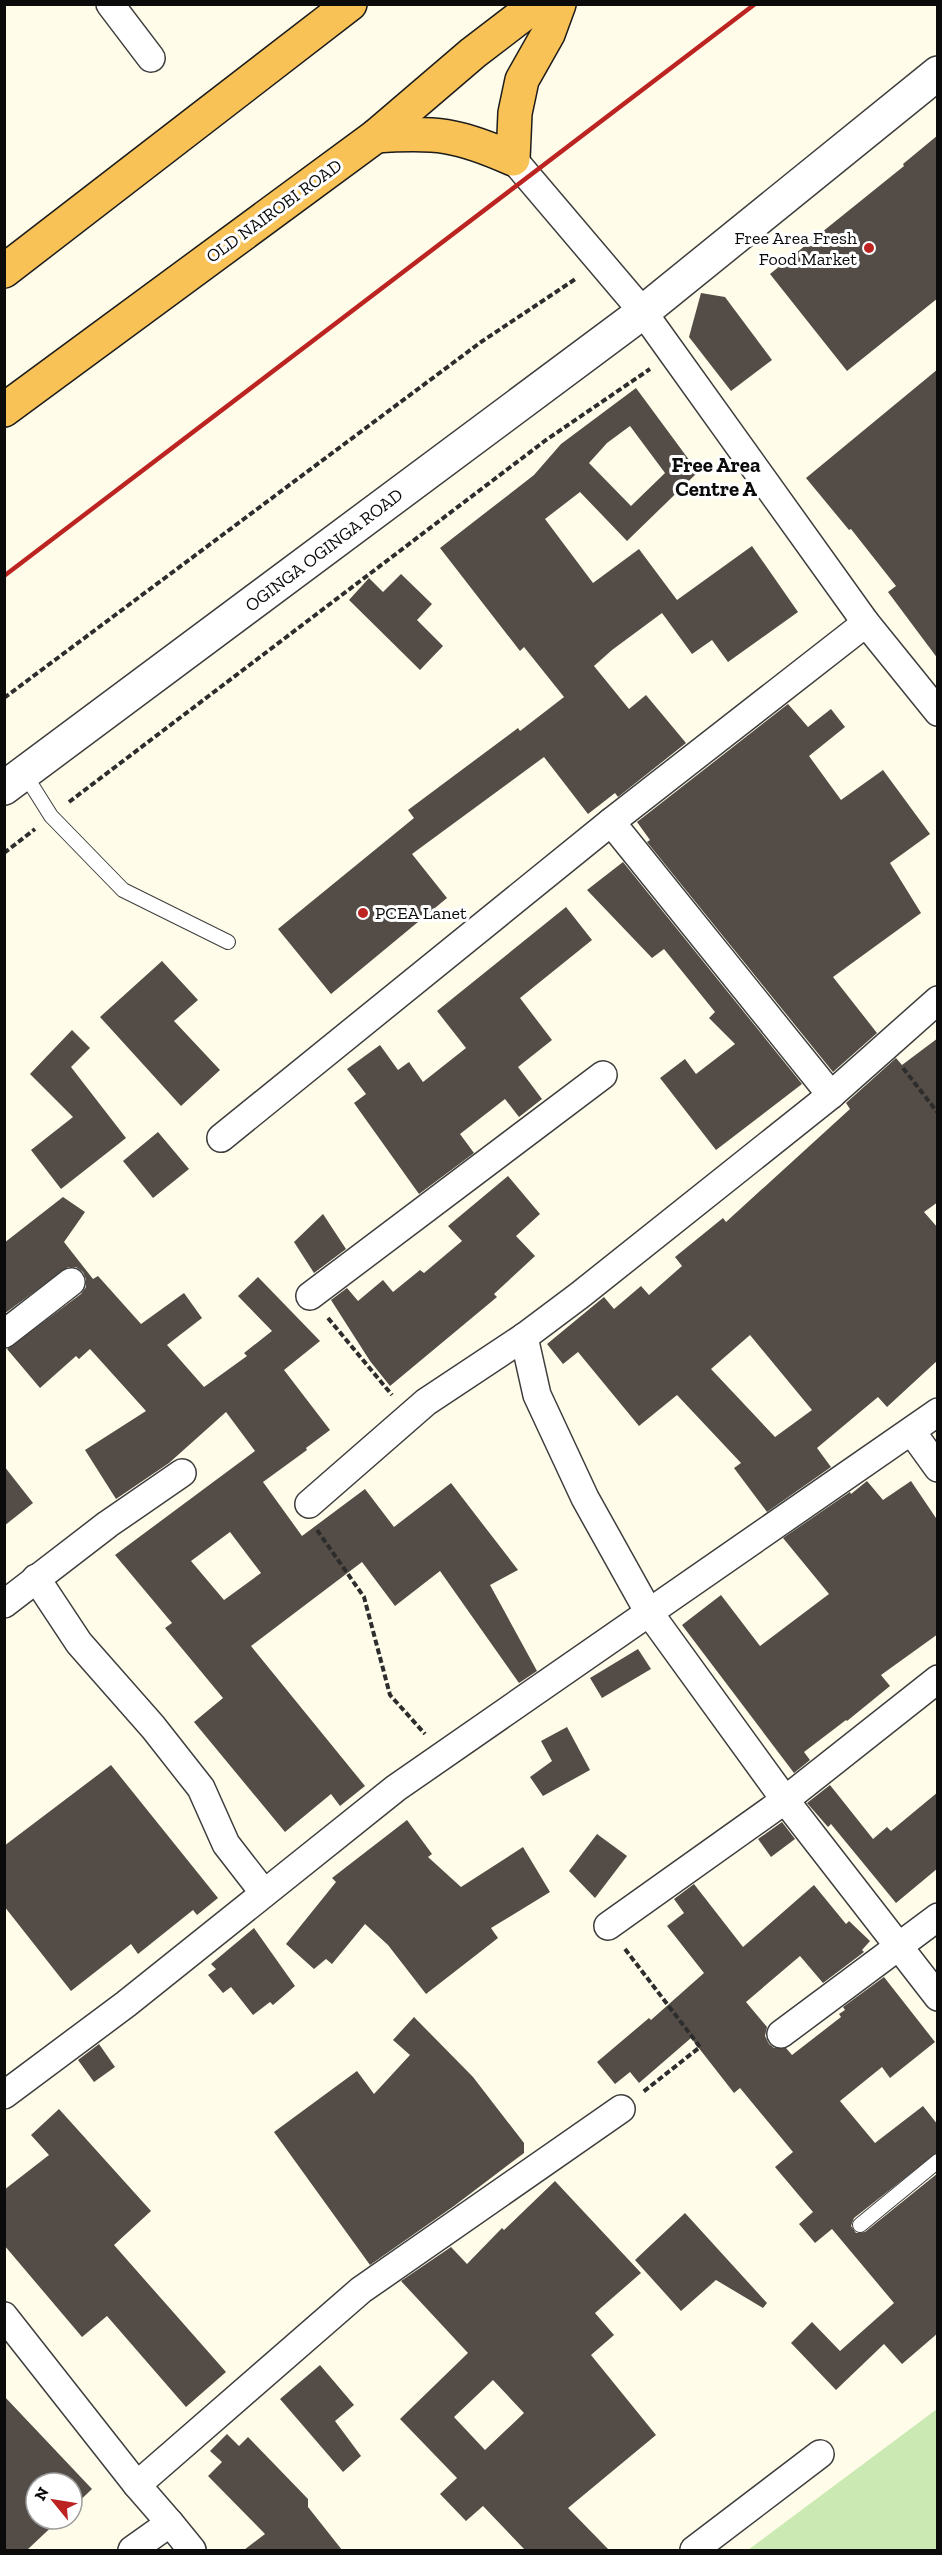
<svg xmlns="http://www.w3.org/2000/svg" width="942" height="2555" viewBox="0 0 942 2555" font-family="'Zilla Slab',serif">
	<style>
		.green { fill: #cbe9b3 }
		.building { fill: #544d47; fill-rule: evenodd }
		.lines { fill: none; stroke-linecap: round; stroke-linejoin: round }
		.service-casing { stroke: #3e3e3e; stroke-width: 16 }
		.minor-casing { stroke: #3e3e3e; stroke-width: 30 }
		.tertiary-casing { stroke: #3e3e3e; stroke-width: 36 }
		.trunk-casing { stroke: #1c1c1c; stroke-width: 36 }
		.path { stroke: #2d2d2d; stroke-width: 4; stroke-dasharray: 6 3; stroke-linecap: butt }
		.service { stroke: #fff; stroke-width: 14 }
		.minor { stroke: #fff; stroke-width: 27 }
		.tertiary { stroke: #fff; stroke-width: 33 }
		.trunk { stroke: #f9c256; stroke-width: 33 }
		.rail { stroke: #bc2422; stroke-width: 4.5 }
		.poi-dot { fill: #bc2422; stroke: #fff; stroke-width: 2 }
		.labels { text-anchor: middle; stroke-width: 6; stroke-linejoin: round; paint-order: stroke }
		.street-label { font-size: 18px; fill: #0b0b0b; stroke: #fff }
		.poi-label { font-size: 18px; fill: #0b0b0b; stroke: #fff; text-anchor: end }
		.quarter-label { font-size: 21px; font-weight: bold; fill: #0b0b0b; stroke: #fff }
	</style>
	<rect width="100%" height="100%" fill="#fffce9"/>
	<path class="green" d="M937,2409v141h-189z"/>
	<g class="building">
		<path d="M938,135v163l-91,73 -77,-97 134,-108 -1,-2z"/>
		<path d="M701,293l24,4 47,63 -41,31 -42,-54z"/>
		<path d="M938,369v290l-50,-67 8,-6 -45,-57 -2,1 -43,-52z"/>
		<path d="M636,388l62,84 -71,69 -47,-49 -35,27 48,64 46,-34 38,51 75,-54 46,66 -70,50 -16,-22 -20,14 -30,-41 -50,37 -18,16 35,43 17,-14 40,48 -68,54 -3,-4 -27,21 -44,-57 -132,97 35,44 -116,96 -53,-65 136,-111 -6,-8 110,-82 2,3 44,-34 -40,-50 -4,4 -80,-103 94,-73 27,-31zM630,426l35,47 -34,33 -42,-43 18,-20z"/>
		<path d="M401,574l31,30 -15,16 26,26 -23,24 -71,-70 20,-22 14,14z"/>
		<path d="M788,704l20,23 23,-18 14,18 -36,29 32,44 42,-30 47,64 -40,29 31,50 -88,64 44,56 -44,39 -186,-230 3,-2 -13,-18z"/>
		<path d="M623,862l179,222 -86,66 -56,-72 25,-19 11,15 39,-30 -26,-26 6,-6 -51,-63 -12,9 -65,-68z"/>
		<path d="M566,907l26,33 -72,58 32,42 -34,27 24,32 -23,18 -14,-18 -45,35 14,19 -55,41 -65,-91 12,-9 -19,-25 33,-24 18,25 11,-8 14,20 43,-34 -29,-37z"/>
		<path d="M162,961l36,39 -24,21 46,49 -39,36 -81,-89z"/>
		<path d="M72,1030l18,18 -19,19 55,71 -65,51 -30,-39 42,-33 -43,-43z"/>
		<path d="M938,1038v164l-14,10 14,16v132l-51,47 -9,-10 -61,51 14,19 -64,45 -33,-44 7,-5 -64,-68 -38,31 -61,-74 -15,12 -16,-20 57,-47 10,12 27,-23 8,9 33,-29 -7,-9 48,-39 3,4 124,-113 -4,-6 50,-45 6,7zM750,1335l62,75 -37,27 -64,-68z"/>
		<path d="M158,1132l31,37 -36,29 -30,-37z"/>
		<path d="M508,1176l32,38 -24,22 19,20 -41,38 3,3 -107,89 -20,-25 -39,-61 16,-12 11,13 25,-21 10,12 27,-22 4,3 38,-32 -14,-15z"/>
		<path d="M63,1197l22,15 -21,30 29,37 5,-3 43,48 43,-31 18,25 -35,27 37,42 43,-31 -3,-3 28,-22 -34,-35 20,-19 62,64 -36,29 46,60 -24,18 1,2 -44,32 39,54 63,-47 29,38 57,-44 67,87 -28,15 47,86 -18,12 -79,-112 -45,35 -33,-44 -111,84 114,140 -25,20 -9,-12 -46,38 -91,-110 29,-24 -58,-70 7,-5 -57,-68 140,-104 -29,-39 -57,51 -53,36 -31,-49 61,-39 -56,-62 -11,10 -3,-3 -36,32 -33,-39 74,-55 5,-7v-8l-3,-7 -7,-5h-8l-64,47v-71zM230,1532l31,41 -37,27 -33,-39z"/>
		<path d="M323,1214l23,35 -32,24 -20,-31z"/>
		<path d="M4,1466l29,37 -29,23z"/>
		<path d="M867,1481l16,19 28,-19 27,40v113l-57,41 9,11 -43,35 -1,-1 -42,32 6,8 -16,13 -112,-148 39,-30 39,51 69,-52 -46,-56 67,-46 1,2z"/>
		<path d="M638,1649l13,20 -49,29 -12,-20z"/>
		<path d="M567,1727l23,43 -47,26 -13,-19 22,-16 -11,-20z"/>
		<path d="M111,1765l107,133 -21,17 -4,-5 -55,44 -7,-10 -60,47 -67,-85v-60z"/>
		<path d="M830,1785l43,54 14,-12 4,4 47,-39v76l-42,35 -65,-79 -3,3 -21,-24z"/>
		<path d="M407,1820l25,34 -4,3 33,30 62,-40 27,45 -59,36 7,10 -72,56 -38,-49 -23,-21 -33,40 -6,-5 -12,10 -28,-25 50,-62 -4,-4z"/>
		<path d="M782,1822l13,17 -24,18 -13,-18z"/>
		<path d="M597,1834l30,22 -32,42 -26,-27z"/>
		<path d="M694,1884l49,63 71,-62 32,39 3,-3 21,20 -8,9 2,2 -41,31 -23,-27 -54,46 21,25 -2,9 4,8 5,4h12l6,7 49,-38 -2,-3 6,-4 -2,-3 41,-30 51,65 -45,36 -8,-11 -42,34 35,42 48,-37 15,19v27l-84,66 -3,8 5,7 9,-1 73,-59v160l-36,31 -18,-20 -48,46 -45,-47 21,-21 28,29 54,-48 -62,-74 -17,14 -16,-19 14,-12 -38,-45 18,-15 -53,-64 -6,5 -43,-55 -52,45 -9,-11 -15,12 -18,-22 52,-44 2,2 53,-47 -37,-47 17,-13 -10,-14z"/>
		<path d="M254,1928l41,58 -22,19 -3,-3 -17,13 -22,-28 -8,6 -15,-18 8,-6 -5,-5z"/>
		<path d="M414,2017l59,60 51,66v10l-70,53 -84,59 -96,-133 83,-61 17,23 36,-39 -17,-15z"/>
		<path d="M99,2044l16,23 -21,15 -16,-22z"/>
		<path d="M59,2109l92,102 -37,34 112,127 -40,35 -79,-91 -25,21 -78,-92v-55l45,-35 -18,-20z"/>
		<path d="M555,2181l86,92 -46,40 19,22 -23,20 65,80 -88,73 41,42h-84l-42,-44 -17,15 -26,-27 17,-16 -57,-59 68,-66 -67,-72 50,-34 16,17 35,-36 2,2zM493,2380l31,33 -39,37 -31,-33z"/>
		<path d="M685,2213l82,90 -4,5 -47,-28 -35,31 -46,-51z"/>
		<path d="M320,2365l34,40 -19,16 26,35 -18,16 -63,-73z"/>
		<path d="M4,2396l88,93 -20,19v-25h-36v36h24l-33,31h-23z"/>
		<path d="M227,2434l12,12 9,-9 60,62v8l34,43h-98l21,-16 -57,-58 14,-14 -12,-11z"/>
	</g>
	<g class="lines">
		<g class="service-casing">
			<g id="service">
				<path d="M24,773l27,43 72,74 105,52"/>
				<path d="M860,2225l78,-64"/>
			</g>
		</g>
		<g class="minor-casing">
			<g id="minor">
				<path d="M110,4l41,54"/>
				<path d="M513,159l130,153 223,311 72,89"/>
				<path d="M611,822l220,273"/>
				<path d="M221,1138l390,-316 255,-199"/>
				<path d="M310,1296l293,-221"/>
				<path d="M4,1334l67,-52"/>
				<path d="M524,1337l13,58 48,103 63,113 137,189 153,197"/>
				<path d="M912,1432l26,36"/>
				<path d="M309,1504l117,-102 98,-65 56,-42 251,-200 107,-95"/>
				<path d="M36,1578l43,65 74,84 48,61 25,56 38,49"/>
				<path d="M4,1604l104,-80 74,-51"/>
				<path d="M608,1926l177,-126 153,-121"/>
				<path d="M781,2034l157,-117"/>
				<path d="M4,2095l122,-91 270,-216 542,-376"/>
				<path d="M4,2316l133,169 33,38 -38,27"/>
				<path d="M137,2485l224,-195 260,-181"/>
				<path d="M170,2523l22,27"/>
				<path d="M694,2550l126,-96"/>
			</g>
		</g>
		<g class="tertiary-casing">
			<path id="tertiary" d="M4,788l639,-476 295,-239"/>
		</g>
		<g class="trunk-casing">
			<g id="trunk">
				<path d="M376,136c60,-4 81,-2 137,23l2,-46 7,-33 26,-46 11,-30"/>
				<path d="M4,271l346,-267"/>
				<path d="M4,410l372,-274 97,-83 64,-49"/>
			</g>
		</g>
		<g class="path">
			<path d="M4,698l477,-356 96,-64"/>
			<path d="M69,802l477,-362 104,-71"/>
			<path d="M4,853l31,-24"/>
			<path d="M903,1068l35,45"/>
			<path d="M328,1318l64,77"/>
			<path d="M317,1530l47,67 26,98 35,39"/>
			<path d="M625,1949l75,98 -57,45"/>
		</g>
		<use href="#service" class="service"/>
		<use href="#minor" class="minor"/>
		<use href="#tertiary" class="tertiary"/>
		<use href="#trunk" class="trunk"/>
		<path class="rail" d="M4,576l751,-572"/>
	</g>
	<g class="poi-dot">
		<circle cx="869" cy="248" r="6"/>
		<circle cx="363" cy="913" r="6"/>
	</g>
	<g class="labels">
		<g class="street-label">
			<text transform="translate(274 211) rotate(-36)" y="6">OLD NAIROBI ROAD</text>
			<text transform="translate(324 550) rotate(-37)" y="6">OGINGA OGINGA ROAD</text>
		</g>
		<g class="poi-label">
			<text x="857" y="244">Free Area Fresh<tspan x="857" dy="21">Food Market</tspan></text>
			<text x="375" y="919" text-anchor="start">PCEA Lanet</text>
		</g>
		<g class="quarter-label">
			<text x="716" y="472">Free Area<tspan x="716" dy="24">Centre A</tspan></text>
		</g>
	</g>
	<rect width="942" height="2555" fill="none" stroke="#0b0b0b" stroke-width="12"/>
	<g transform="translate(54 2501) rotate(300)"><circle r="28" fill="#ffffff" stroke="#9d9d9d" stroke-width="1.5"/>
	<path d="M0-4.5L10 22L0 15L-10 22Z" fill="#bc2422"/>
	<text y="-9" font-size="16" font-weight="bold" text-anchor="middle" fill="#0b0b0b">N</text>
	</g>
</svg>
